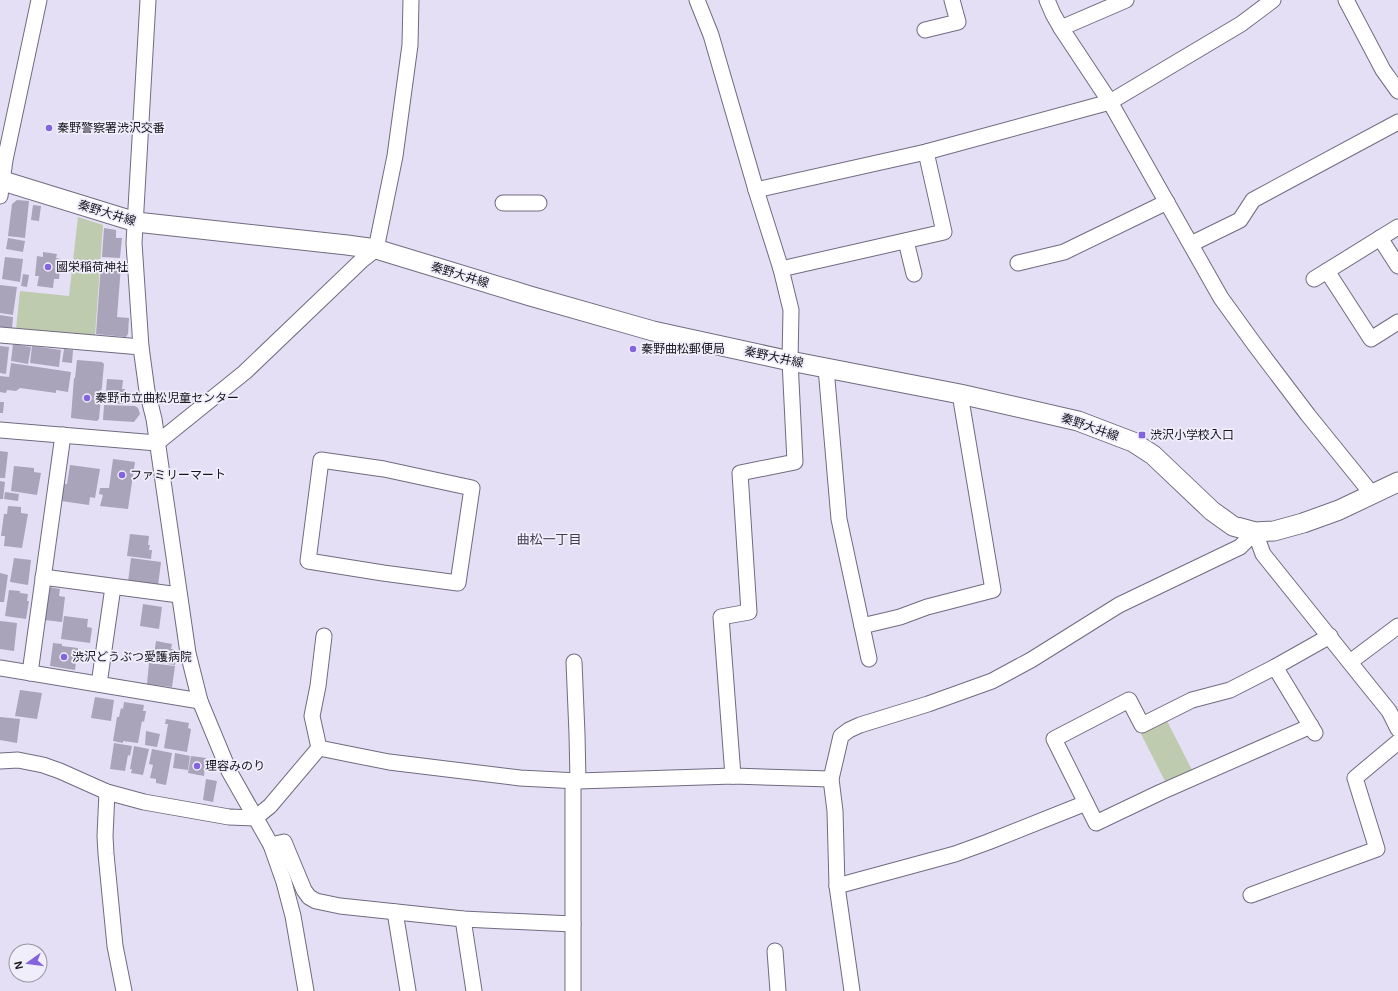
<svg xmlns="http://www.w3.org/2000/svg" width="1398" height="991" viewBox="0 0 1398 991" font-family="Helvetica,'Noto Sans JP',sans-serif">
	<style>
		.green { fill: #becbaf }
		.building { fill: #a9a4ba }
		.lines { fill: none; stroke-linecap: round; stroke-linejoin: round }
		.minor-casing { stroke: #706b7f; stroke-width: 17 }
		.major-casing { stroke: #706b7f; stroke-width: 21 }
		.minor { stroke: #fff; stroke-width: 15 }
		.major { stroke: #fff; stroke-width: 19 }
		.poi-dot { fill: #8363de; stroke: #f1eefc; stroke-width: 1.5 }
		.labels { text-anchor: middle; stroke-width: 3.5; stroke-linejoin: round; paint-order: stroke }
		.poi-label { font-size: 12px; fill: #16141c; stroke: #f1eefc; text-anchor: start }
		.street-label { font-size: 12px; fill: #16141c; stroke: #f1eefc }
		.neighbourhood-label { font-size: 13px; fill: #413c4e; stroke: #f1eefc }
	</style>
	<rect width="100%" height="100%" fill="#e5dff6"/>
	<g class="green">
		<path d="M78,217l25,8 -8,111 -79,-7 4,-38 49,5z"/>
		<path d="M1166,719l26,51 -27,11 -25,-49z"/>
	</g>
	<g class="building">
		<path d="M17,200l12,1 -4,37 -17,-2 4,-32z"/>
		<path d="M33,205l8,1 -2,15 -8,-1z"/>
		<path d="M104,228l12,2v8h6l-2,20 -18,-1z"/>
		<path d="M8,238l17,3 -2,11 -17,-3z"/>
		<path d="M43,252l14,2 -1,4 5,1 -2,20h-5l-1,9 -16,-2 2,-10h-4l2,-20 6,1z"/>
		<path d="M5,257l18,2 -3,23 -18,-3z"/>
		<path d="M101,264l20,2 -4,51 12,1 -1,16 -2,3 -30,-3z"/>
		<path d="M23,274l6,1 -2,12 -6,-1z"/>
		<path d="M0,285l17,2 -4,28 -13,-2z"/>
		<path d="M0,315l13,2 -1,11 -12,-1z"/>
		<path d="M13,344l18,3 -3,17 -17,-3z"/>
		<path d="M0,346l9,1 -3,27 -6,-1z"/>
		<path d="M32,346l29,4 -2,17 -29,-4z"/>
		<path d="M64,349l9,1 -1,13 -10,-1z"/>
		<path d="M77,360l25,2 2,2 -5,55 -2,2 -26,-3v-1l3,-39h1z"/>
		<path d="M11,363l60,9 -3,20 -12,-2v3l-36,-5 -4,3 -9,-1 -1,3 -6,-1v-16l9,1z"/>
		<path d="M107,379l16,1 -1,9h3v15l-20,-1z"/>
		<path d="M0,402h4l-1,11h-3z"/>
		<path d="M104,405l31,1 3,2 2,6 -6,8 -31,-2z"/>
		<path d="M0,451l8,1 -3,26h-5z"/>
		<path d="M113,459l22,3 -7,47 -28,-3 3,-11 -4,-1 1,-6h9z"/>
		<path d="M70,465l30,4 -5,29 -5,-1 -1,8 -28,-4 3,-17h3z"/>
		<path d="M14,466l20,2v4l7,1 -4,22 -26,-4z"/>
		<path d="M0,481l5,1 -2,17h-3z"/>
		<path d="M5,492l14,2 -1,7 -14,-2z"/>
		<path d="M8,506l13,1v6l7,1 -6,34 -18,-2 1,-10h-4l3,-22h3z"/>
		<path d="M130,534l19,2 -1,9h2l-1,5h3l-1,9 -24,-3z"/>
		<path d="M14,558l17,2 -3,25 -18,-3z"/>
		<path d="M131,558l30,4 -3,24 -30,-4z"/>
		<path d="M0,573l8,2 -4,27h-4z"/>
		<path d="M49,587l11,2 -1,7 6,1 -3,25 -18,-2z"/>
		<path d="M9,590l11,1v2l8,1 -1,7h2l-3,18 -21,-3z"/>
		<path d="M143,604l19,3 -3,22 -19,-3z"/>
		<path d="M64,616l24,3 -1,8 5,1 -2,15 -29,-4z"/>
		<path d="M0,621l17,2 -3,28 -14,-2z"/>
		<path d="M156,641l16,3 -1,5h3v4l3,1 -2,11 -22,-3z"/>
		<path d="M53,643l9,1v2l16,2 -3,22 -25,-4z"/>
		<path d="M149,663l26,3 -3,21 -25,-3z"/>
		<path d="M20,690l22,3 -5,26 -22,-3z"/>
		<path d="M95,697l19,3 -3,21 -20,-3z"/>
		<path d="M124,702l20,3 -1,6h3l-2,11 -2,-1 -4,22 -15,-2v2l-10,-2 4,-24h2l2,-9 2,1z"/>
		<path d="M0,717l20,2 -3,24 -17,-3z"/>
		<path d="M166,719l23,4 -1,5 3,1 -4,23 -23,-4 4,-24h-3z"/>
		<path d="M146,731l14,3 -3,13 -12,-2z"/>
		<path d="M114,743l18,3 -2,10 -2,-1 -3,16 -15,-2z"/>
		<path d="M134,746l15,3 -6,26 -12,-2 1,-4h-2z"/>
		<path d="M152,749l20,4 -6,32 -10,-2v-4l-6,-1 3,-13 -4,-1z"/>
		<path d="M175,753l15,3 -2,14 -15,-2z"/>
		<path d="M191,756l15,2 -2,18 -16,-3z"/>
		<path d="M206,779l11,2 -4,21 -10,-2z"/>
	</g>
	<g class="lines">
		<g class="minor-casing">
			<g id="minor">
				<path d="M148,0l-14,243 7,104 6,44 7,28 34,234 12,48 29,70 42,74 13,37 9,34 13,75"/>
				<path d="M697,0l14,35 45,155 25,79 10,41 -1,51 5,101 -55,11 9,139 -28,5 12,159"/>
				<path d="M1047,0l6,14 8,14 49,74 111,196 34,47 53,70 64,79"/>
				<path d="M1346,0l37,70 15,21"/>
				<path d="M1061,28l65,-28"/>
				<path d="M925,30l33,-8 -6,-22"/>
				<path d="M756,190l170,-38 184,-50 131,-78 32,-24"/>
				<path d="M0,196l5,-36 34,-160"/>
				<path d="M503,203h36"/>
				<path d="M1380,238l18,28"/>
				<path d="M906,241l8,33"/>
				<path d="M1191,244l49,-24 13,-20 145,-78"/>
				<path d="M1018,263l46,-11 103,-50"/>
				<path d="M781,269l163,-37 -18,-80"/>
				<path d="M1327,271l44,68 27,-17"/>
				<path d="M1314,279l84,-52"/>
				<path d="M0,335l141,12"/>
				<path d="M826,368l13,151 30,140"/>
				<path d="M0,430l157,13 88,-71 117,-112 14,-11 19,-93 15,-111 1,-45"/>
				<path d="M321,460l63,9 88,19 -14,95 -75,-10 -75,-12z"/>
				<path d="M43,577l136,18"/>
				<path d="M862,626l38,-9 27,-10 66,-17 -33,-196"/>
				<path d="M574,662l3,72 1,47"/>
				<path d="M1350,662l48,-36"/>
				<path d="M1275,667l40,66"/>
				<path d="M0,668l200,33"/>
				<path d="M30,673l33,-238"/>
				<path d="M99,684l14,-97"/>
				<path d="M1311,726l-150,66 -65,31 -42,-84 75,-39 13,25 50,-25 38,-10 45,-23 55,-31"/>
				<path d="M319,748l70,14 131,16 58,3 155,-5 98,3"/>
				<path d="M319,748l-7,-32 6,-30 6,-50"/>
				<path d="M0,761l18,-1 25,5 17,6 47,21 37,10 85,15 26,1 15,-12 49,-58"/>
				<path d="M573,781v210"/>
				<path d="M107,792l-2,44 1,18 9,92 9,45"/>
				<path d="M271,845l13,-3 20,48 5,7 7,4 24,5 123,13 110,5"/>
				<path d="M837,886l118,-32 33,-12 98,-39"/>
				<path d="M1251,895l126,-46 -22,-71 43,-36"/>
				<path d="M395,912l13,79"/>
				<path d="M463,919l11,72"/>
				<path d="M775,951l3,40"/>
				<path d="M852,991l-15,-105 -2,-75 -4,-32 10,-43 8,-6 11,-5 68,-21 64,-23 39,-21 88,-55 121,-58 15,-15 8,22 105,131 21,26 9,18"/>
			</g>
		</g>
		<g class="major-casing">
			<path id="major" d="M0,180l136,42 211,23 29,4 154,47 123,35 137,30 170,33 118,27 55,21 20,13 59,56 21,15 22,6 19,-1 29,-8 36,-13 59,-28"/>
		</g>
		<use href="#minor" class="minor"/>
		<use href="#major" class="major"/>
	</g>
	<g class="poi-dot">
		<circle cx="49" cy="128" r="4"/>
		<circle cx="48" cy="267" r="4"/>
		<circle cx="633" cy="349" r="4"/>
		<circle cx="87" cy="398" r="4"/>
		<rect x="1138" y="431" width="8" height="8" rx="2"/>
		<circle cx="122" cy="475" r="4"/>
		<circle cx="64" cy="657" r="4"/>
		<circle cx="197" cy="766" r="4"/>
	</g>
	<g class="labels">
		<g class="poi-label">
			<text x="57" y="132">秦野警察署渋沢交番</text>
			<text x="56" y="271">國栄稲荷神社</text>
			<text x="641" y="353">秦野曲松郵便局</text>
			<text x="95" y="402">秦野市立曲松児童センター</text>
			<text x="1150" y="439">渋沢小学校入口</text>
			<text x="130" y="479">ファミリーマート</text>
			<text x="72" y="661">渋沢どうぶつ愛護病院</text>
			<text x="205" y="770">理容みのり</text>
		</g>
		<g class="street-label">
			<text transform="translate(107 213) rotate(17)" y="4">秦野大井線</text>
			<text transform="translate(460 275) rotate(17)" y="4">秦野大井線</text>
			<text transform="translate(774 357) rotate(12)" y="4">秦野大井線</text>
			<text transform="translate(1090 427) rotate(19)" y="4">秦野大井線</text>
		</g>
		<g class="neighbourhood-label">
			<text x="549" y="544">曲松一丁目</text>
		</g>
	</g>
	<g transform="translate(28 963) rotate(256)"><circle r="19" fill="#f1eefc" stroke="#9997a2"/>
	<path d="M0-3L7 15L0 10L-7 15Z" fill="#8363de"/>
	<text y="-6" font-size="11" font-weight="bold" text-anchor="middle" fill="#16141c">N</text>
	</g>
</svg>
